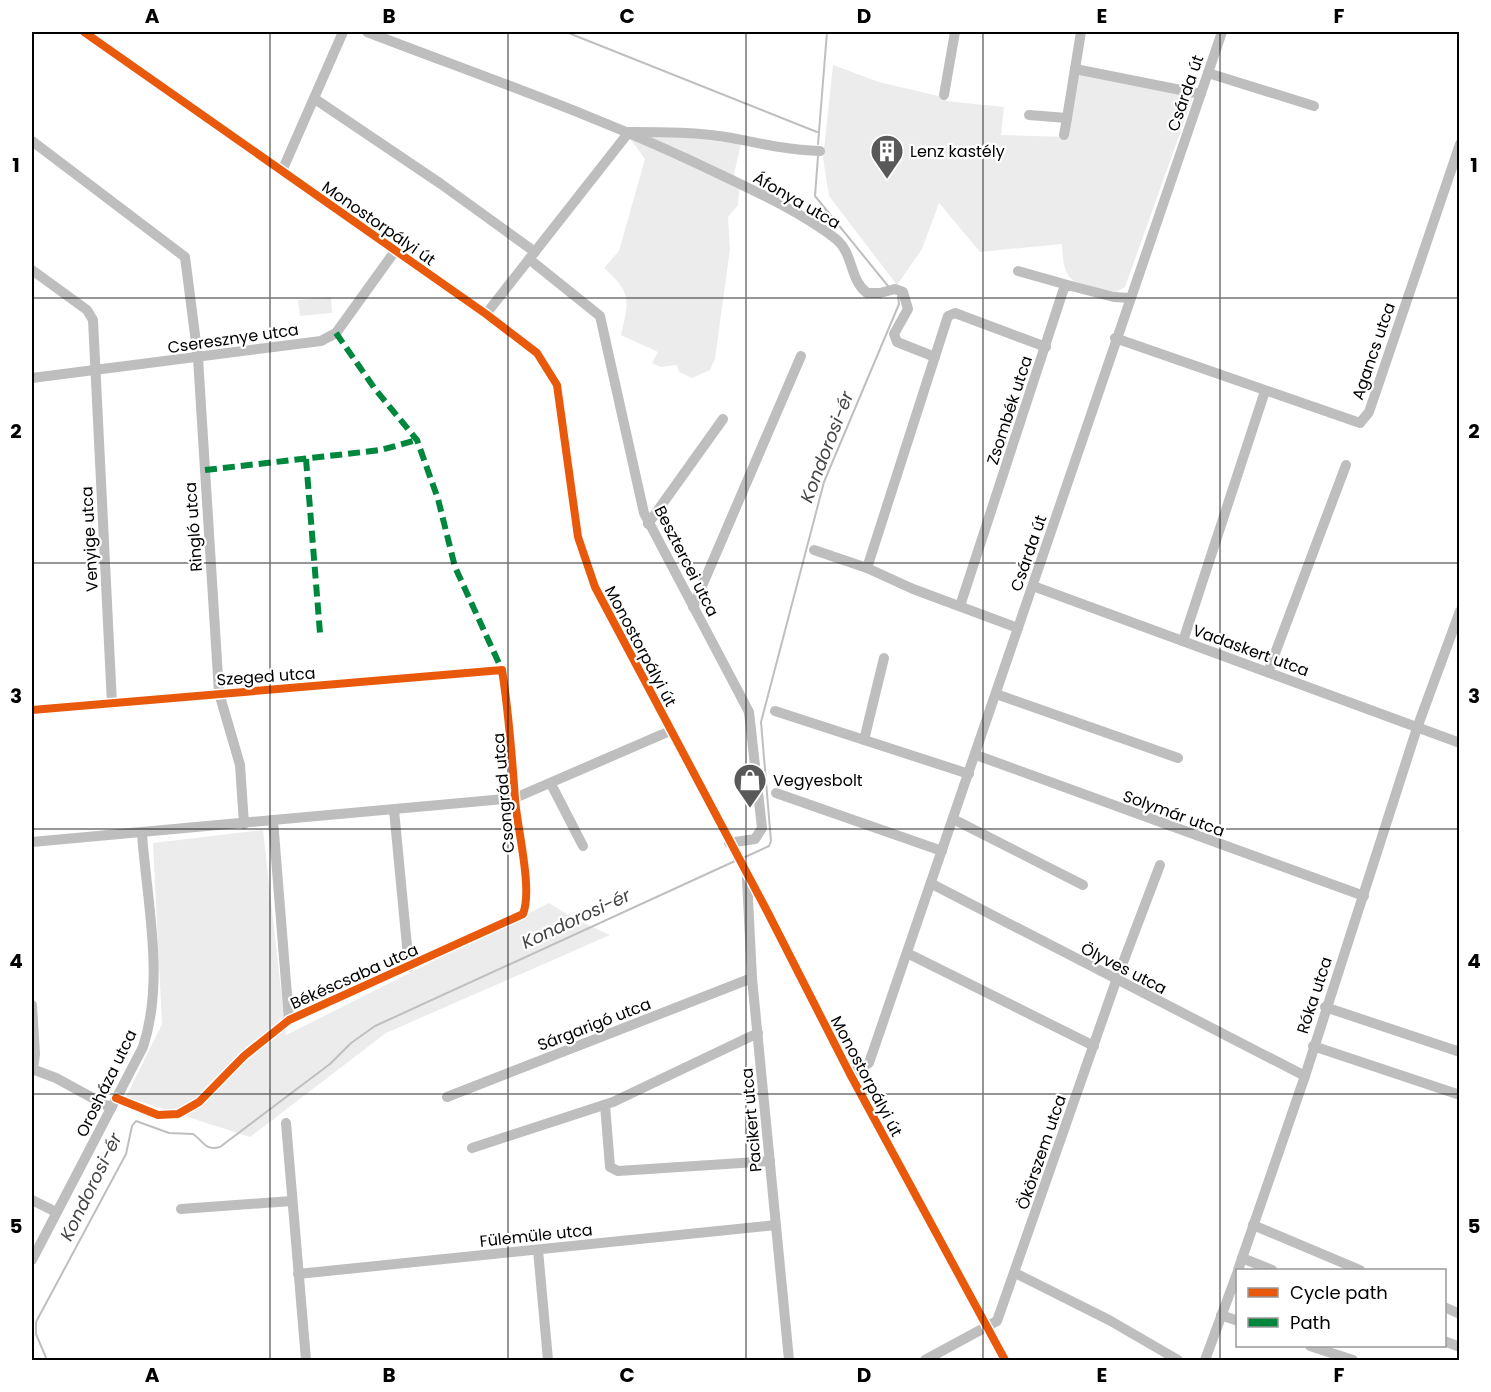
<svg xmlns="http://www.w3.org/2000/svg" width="1491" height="1392" viewBox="0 0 1491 1392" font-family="Poppins,sans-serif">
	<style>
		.green { fill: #ececec }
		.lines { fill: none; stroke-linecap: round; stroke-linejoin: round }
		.stream { stroke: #bfbfbf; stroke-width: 2 }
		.minor { stroke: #bebebe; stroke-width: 10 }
		.quiet { stroke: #00873e; stroke-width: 6; stroke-dasharray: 12 6; stroke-linecap: butt }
		.cycleway-casing { stroke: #fff; stroke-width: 11 }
		.cycleway { stroke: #e8590c; stroke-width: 8 }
		.grid { fill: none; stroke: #000; stroke-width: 1.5; stroke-opacity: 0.55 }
		.labels { text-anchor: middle; stroke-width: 4.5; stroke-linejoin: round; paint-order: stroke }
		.street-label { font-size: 16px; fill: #000; stroke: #fff }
		.poi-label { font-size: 16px; fill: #000; stroke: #fff; text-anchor: start }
		.water-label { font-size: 18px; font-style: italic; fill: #444; stroke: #fff }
		.neatline { fill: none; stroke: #000; stroke-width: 2 }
		.grid-label { font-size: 20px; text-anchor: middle; font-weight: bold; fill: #000 }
	</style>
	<rect width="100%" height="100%" fill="#fff"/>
	<g class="green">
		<path d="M833,65l46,17 68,16 -1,3 58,6 -3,28 66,2 10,-63 116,23 -68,190 -9,5c-39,-9 -53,-3 -54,-48l-82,8 -41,-49 -17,46 -25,36 -68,-89 -6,-38z"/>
		<path d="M642,135h24l75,9 -7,30 6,8 -2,23 -10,12 2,32 -15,110 -5,11 -18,8 -13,-6 -2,-7 -16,2 -9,-4 6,-11 -37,-17c8,-35 11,-42 -17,-67l15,-17 26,-92 -14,-19z"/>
		<path d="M331,297l1,16 -32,3 -2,-16z"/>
		<path d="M263,830l23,205 263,-132 24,15 37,17 -224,98 -136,104 -124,-40 36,-73 -9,-181z"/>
	</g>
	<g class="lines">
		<g class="stream">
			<path d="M566,32l251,100"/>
			<path d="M818,144l9,-112"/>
			<path d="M818,156l-3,40 73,90"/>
			<path d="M743,858l26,-12 2,-5 -10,-119 63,-240 75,-178 -1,-8"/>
			<path d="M47,1360l-11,-26v-12l90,-168 6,-28 4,-5 33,12 24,1c11,7 11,17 27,13l110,-83 21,-21 24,-17 360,-165"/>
		</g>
		<g class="minor">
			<path d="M84,32l402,282 51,39 20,32 21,152 17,50 171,322 84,165 155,286"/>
			<path d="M367,32c117,45 237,86 350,141 40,19 84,39 119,66 18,15 13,40 31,54h13l15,-4 8,3 5,17 -14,25 3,8 38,15"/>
			<path d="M1075,69l126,25"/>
			<path d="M1208,73l106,33"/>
			<path d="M944,95l11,-63"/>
			<path d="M315,99l126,85 94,68"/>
			<path d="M1029,115l38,3 14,-86"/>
			<path d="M1064,135l3,-17"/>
			<path d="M32,141l153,116 13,101 21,335 21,72 4,59"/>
			<path d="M282,171l61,-139"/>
			<path d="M529,259l71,57 44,197 105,199 13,116 -7,11 -26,4"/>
			<path d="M32,270l55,40 6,10 19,384"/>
			<path d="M1018,271l53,15"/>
			<path d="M486,314l143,-182c34,0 70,0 103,6 30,6 57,12 88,13"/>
			<path d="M1115,338l245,85 9,-11 91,-268"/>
			<path d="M32,378l289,-37 15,-8 59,-82"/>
			<path d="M648,524l75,-105"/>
			<path d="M814,550l53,18 46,21 105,39"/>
			<path d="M867,568l81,-252 7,-3 91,34"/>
			<path d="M1033,586l427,157"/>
			<path d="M960,606l103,-315 3,-5h5l43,11 16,1"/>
			<path d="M693,607l108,-251"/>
			<path d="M1183,641l82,-250"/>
			<path d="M1268,672l78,-207"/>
			<path d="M996,694l182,64"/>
			<path d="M32,710l470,-40c7,43 10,86 13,129 2,29 18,90 8,115l-234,106 -45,36 -45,46 -21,12 -20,1 -42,-17"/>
			<path d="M775,711l194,63"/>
			<path d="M864,740l20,-82"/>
			<path d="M976,755l388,141"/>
			<path d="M551,784l32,62"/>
			<path d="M776,793l166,58"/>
			<path d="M394,810l15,157"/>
			<path d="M953,819l130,66"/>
			<path d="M273,820l16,200"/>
			<path d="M32,842l483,-44 155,-67"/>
			<path d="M747,879l5,99 37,382"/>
			<path d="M932,884l373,192"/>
			<path d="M907,953l187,93"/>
			<path d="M32,1005l3,49 -2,16"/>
			<path d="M1325,1007l135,45"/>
			<path d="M1313,1046l147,49"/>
			<path d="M32,1069l24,9 55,30"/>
			<path d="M850,1074l19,-11 353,-1031"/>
			<path d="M447,1097l305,-119"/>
			<path d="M605,1105l5,62 8,4 152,-10"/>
			<path d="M286,1123l20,237"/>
			<path d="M472,1148l141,-46 145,-69"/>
			<path d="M32,1200l24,12"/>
			<path d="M181,1209l111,-8"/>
			<path d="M1253,1225l107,45"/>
			<path d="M538,1250l10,110"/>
			<path d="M1242,1258l30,12"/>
			<path d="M32,1260l111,-213c22,-67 4,-144 -1,-213"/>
			<path d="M1238,1270l67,-194 112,-348 43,-117"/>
			<path d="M1015,1273l94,47 69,40"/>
			<path d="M298,1274l478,-49"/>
			<path d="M1444,1307l16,7"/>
			<path d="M1221,1315l17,6"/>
			<path d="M1444,1341l16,6"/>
			<path d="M1310,1346l43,14"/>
			<path d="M925,1360l72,-39 119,-340 44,-116"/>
			<path d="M1205,1360l33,-89"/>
		</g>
		<g class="quiet">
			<path d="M336,333l39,56 42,51 21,59 17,68 47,103"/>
			<path d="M306,459l14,174"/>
			<path d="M205,470l176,-20 36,-10"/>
		</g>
		<g class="cycleway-casing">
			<g id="cycleway">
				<path d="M84,32l402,282 51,39 20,32 21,152 17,50 171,322 84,165 155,286"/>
				<path d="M32,710l470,-40c7,43 10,86 13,129 2,29 18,90 8,115l-234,106 -45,36 -45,46 -21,12 -20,1 -42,-17"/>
			</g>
		</g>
		<use href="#cycleway" class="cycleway"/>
	</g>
	<path class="grid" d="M270,32v1328M508,32v1328M746,32v1328M983,32v1328M1220,32v1328M32,298h1428M32,563h1428M32,829h1428M32,1094h1428"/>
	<defs>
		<g id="building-pin" transform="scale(1.725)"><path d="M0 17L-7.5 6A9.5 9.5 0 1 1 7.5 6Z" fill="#595959" stroke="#fff"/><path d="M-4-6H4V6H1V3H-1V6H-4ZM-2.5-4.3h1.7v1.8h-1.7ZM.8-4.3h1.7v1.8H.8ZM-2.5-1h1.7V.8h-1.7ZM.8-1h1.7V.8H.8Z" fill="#fff"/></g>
		<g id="shop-pin" transform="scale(1.725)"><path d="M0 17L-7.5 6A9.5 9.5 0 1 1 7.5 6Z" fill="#595959" stroke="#fff"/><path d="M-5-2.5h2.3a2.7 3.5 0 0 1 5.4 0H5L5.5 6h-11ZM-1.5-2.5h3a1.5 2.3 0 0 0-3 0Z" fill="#fff"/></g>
	</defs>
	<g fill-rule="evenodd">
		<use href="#building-pin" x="887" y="151"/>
		<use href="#shop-pin" x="750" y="780"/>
	</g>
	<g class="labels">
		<g class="street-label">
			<text transform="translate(1185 93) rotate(-71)" y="6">Csárda út</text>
			<text transform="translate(797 200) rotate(30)" y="6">Áfonya utca</text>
			<text transform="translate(379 223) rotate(35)" y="6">Monostorpályi út</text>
			<text transform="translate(233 338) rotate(-8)" y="6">Cseresznye utca</text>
			<text transform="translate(1373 351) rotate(-71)" y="6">Agancs utca</text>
			<text transform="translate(1009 410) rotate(-72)" y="6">Zsombék utca</text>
			<text transform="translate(193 527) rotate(-94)" y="6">Ringló utca</text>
			<text transform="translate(89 539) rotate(-93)" y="6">Venyige utca</text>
			<text transform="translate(1028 553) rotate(-71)" y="6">Csárda út</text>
			<text transform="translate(687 561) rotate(63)" y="6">Besztercei utca</text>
			<text transform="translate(641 646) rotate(62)" y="6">Monostorpályi út</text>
			<text transform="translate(1251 650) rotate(20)" y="6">Vadaskert utca</text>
			<text transform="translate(266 676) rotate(-4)" y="6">Szeged utca</text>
			<text transform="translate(503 793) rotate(-95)" y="6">Csongrád utca</text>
			<text transform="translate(1174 813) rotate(20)" y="6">Solymár utca</text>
			<text transform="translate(1124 968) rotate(27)" y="6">Ölyves utca</text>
			<text transform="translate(354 976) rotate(-24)" y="6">Békéscsaba utca</text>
			<text transform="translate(1314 995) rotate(-72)" y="6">Róka utca</text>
			<text transform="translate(594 1024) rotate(-21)" y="6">Sárgarigó utca</text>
			<text transform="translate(867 1076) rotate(62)" y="6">Monostorpályi út</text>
			<text transform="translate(106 1083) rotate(-64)" y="6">Orosháza utca</text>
			<text transform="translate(751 1120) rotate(-95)" y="6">Pacikert utca</text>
			<text transform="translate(1041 1152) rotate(-71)" y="6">Ökörszem utca</text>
			<text transform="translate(536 1235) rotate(-6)" y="6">Fülemüle utca</text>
		</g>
		<g class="poi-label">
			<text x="910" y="157">Lenz kastély</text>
			<text x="773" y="786">Vegyesbolt</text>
		</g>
		<g class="water-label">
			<text transform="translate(827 447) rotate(-69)" y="6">Kondorosi-ér</text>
			<text transform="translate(576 919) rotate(-25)" y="6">Kondorosi-ér</text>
			<text transform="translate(91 1187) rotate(-64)" y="6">Kondorosi-ér</text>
		</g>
	</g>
	<rect width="1491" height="1392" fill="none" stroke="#ffffff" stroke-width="66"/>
	<rect x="1236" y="1269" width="210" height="78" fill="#ffffff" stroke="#999999" stroke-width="1.5"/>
	<rect x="1248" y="1288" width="30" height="9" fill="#e8590c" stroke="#999999" stroke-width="1.5"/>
	<text x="1290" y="1299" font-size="18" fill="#000000">Cycle path</text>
	<rect x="1248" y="1318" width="30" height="9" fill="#00873e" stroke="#999999" stroke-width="1.5"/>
	<text x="1290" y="1329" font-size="18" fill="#000000">Path</text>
	<rect x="33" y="33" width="1425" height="1326" class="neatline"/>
	<g class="grid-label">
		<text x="152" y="23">A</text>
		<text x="389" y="23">B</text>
		<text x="627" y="23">C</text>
		<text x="864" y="23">D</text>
		<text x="1102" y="23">E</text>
		<text x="1339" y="23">F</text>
		<text x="16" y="172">1</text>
		<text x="1474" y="172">1</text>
		<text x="16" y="438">2</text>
		<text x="1474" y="438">2</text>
		<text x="16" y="703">3</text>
		<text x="1474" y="703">3</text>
		<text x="16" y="968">4</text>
		<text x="1474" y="968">4</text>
		<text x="16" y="1233">5</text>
		<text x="1474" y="1233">5</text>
		<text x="152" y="1382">A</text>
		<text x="389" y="1382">B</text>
		<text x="627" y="1382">C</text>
		<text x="864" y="1382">D</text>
		<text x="1102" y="1382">E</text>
		<text x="1339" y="1382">F</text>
	</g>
</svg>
